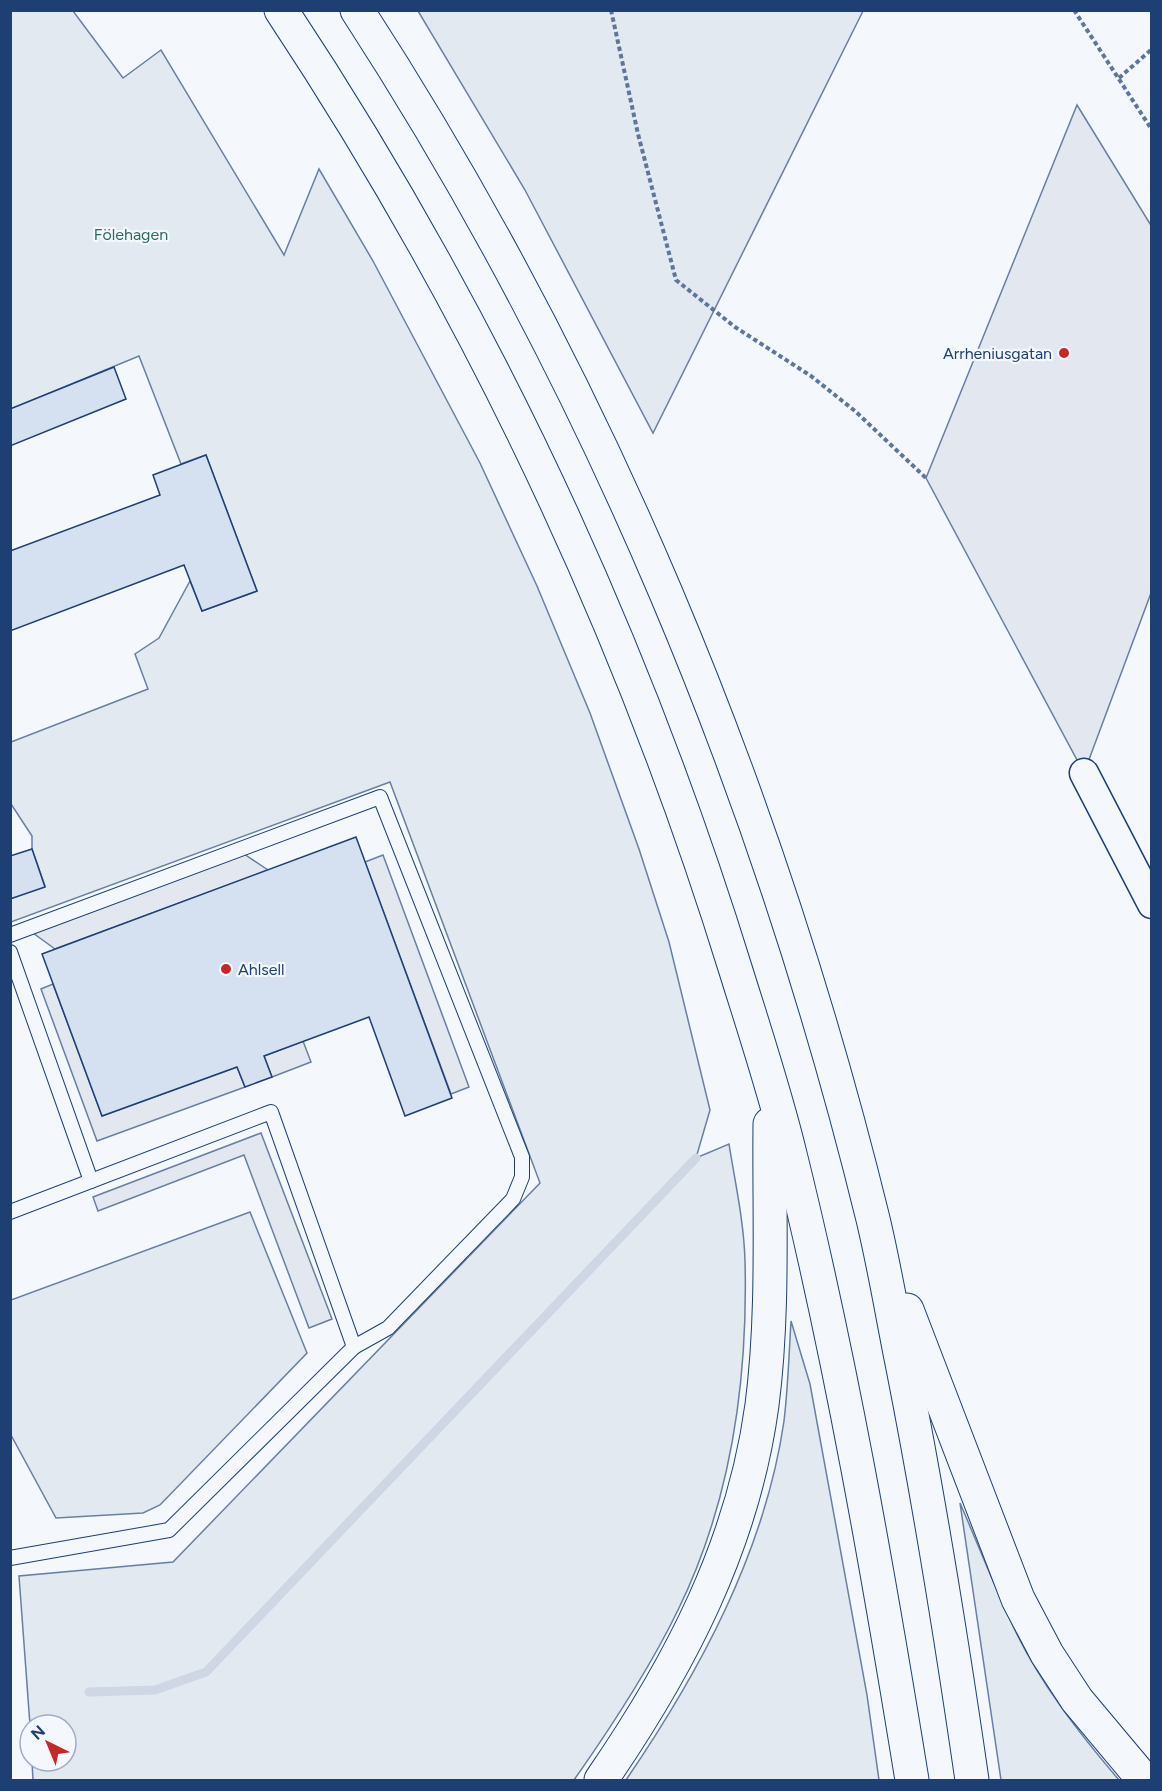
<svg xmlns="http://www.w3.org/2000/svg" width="1162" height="1791" viewBox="0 0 1162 1791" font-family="Figtree,sans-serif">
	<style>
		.green { fill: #e3e9f0; stroke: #687fa3; stroke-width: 1.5 }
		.parking { fill: #e3e8f0; stroke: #687fa3; stroke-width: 1.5 }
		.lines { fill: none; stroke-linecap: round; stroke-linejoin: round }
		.stream { stroke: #cfd7e4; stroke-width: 9 }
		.building { fill: #d5e0f0; stroke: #1d3f73; stroke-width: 1.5 }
		.lane-casing { stroke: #1d3f73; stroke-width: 16 }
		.street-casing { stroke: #1d3f73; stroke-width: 31 }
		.highway-casing { stroke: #1d3f73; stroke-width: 35 }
		.path { stroke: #5e769c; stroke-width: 4; stroke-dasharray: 4.5 3; stroke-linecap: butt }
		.lane { stroke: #f4f7fb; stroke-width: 14 }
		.street { stroke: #f4f7fb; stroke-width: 28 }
		.highway { stroke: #f4f7fb; stroke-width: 33 }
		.poi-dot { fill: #c62828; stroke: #f4f7fb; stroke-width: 2 }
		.labels { text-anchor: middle; stroke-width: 4.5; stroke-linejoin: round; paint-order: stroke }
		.park-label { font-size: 16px; fill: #2c6c60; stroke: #f4f7fb }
		.poi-label { font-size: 16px; fill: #1d3f73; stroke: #f4f7fb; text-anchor: end }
	</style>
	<rect width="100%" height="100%" fill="#f4f7fb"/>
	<g class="green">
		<path d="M11,11h62l50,67 38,-28 123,205 35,-86 54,92 107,202 57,123 53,127 49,136 30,93 41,168 -14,48 33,-14c6,38 15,78 16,117 3,119 -14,241 -67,349 -29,60 -66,116 -104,170h-541l-1,-19h34v-36h-36l-11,-149 154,-14 367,-379 -150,-401 -379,140 -1,-23 35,-13 -13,-37v-13l-21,-32v-62l137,-53 -13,-35 24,-16 31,-57 12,30 55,-20 -51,-136 -25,9 -42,-108 -128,53z"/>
		<path d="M418,11h445l-210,422 -128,-243z"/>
		<path d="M250,1212l57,141 -147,152 -17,8 -87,5 -45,-83v-135z"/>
		<path d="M791,1321l19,63 57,311 12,85h-253c73,-107 139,-228 158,-359 4,-33 5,-67 7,-100z"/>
		<path d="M960,1503c18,41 34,83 53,123 26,56 66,107 106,154h-118z"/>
	</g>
	<g class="parking">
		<path d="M1077,105l75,122 -1,366 -67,180 -158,-295z"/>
		<path d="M244,854l24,16 -213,79 -22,-16z"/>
		<path d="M383,855l86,232 -18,7 -86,-232z"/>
		<path d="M53,984l49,132 135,-49 8,20 -148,54 -56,-152z"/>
		<path d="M303,1041l8,21 -39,15 -8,-21z"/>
		<path d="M261,1133l71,186 -23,9 -65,-173 -146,56 -5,-14z"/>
	</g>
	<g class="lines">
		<path class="stream" d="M89,1692l66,-2 51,-18 490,-514"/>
	</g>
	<g class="building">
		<path d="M114,367l12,32 -116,47v-37z"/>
		<path d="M206,455l51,136 -55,20 -18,-46 -174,66v-80l150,-56 -7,-20z"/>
		<path d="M356,837l96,261 -47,18 -36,-99 -105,39 8,21 -27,10 -8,-20 -135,49 -60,-162z"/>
		<path d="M32,849l13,38 -35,12v-43z"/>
	</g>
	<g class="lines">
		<g class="lane-casing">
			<g id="lane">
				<path d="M10,935l370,-138 142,360v20l-9,22 -125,129 -34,19"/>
				<path d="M10,952l81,229"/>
				<path d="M10,1212l261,-100 83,235 -185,183 -159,28"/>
			</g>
		</g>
		<g class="street-casing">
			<path id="street" d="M1084,773l68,131"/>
		</g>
		<g class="highway-casing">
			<g id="highway">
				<path d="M281,10c197,297 350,621 455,961 19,61 39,121 54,183 51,206 88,417 122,626"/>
				<path d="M357,10c241,371 411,781 516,1209 12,50 20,100 30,149 27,137 49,274 69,412"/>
				<path d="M907,1310l111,289 29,55 30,46 67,80"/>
				<path d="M601,1780c79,-115 142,-235 161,-375 12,-93 7,-188 8,-281"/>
			</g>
		</g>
		<g class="path">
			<path d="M611,10l27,124 38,146 59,47 76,49 44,35 71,67"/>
			<path d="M1074,10l78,120"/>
			<path d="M1119,78l33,-29"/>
		</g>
		<use href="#lane" class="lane"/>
		<use href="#street" class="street"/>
		<use href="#highway" class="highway"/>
	</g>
	<g class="poi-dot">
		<circle cx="1064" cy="353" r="6"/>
		<circle cx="226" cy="969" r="6"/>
	</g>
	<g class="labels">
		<g class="park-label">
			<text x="131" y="240">Fölehagen</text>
		</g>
		<g class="poi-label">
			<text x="1052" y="359">Arrheniusgatan</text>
			<text x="238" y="975" text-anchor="start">Ahlsell</text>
		</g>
	</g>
	<rect width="1162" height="1791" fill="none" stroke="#1d3f73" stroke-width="24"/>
	<g transform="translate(48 1743) rotate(317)"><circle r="28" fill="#f4f7fb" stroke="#9eadc5" stroke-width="1.5"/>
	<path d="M0-4.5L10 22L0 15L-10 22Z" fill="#c62828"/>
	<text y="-9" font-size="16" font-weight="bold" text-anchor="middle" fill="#1d3f73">N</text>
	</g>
</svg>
